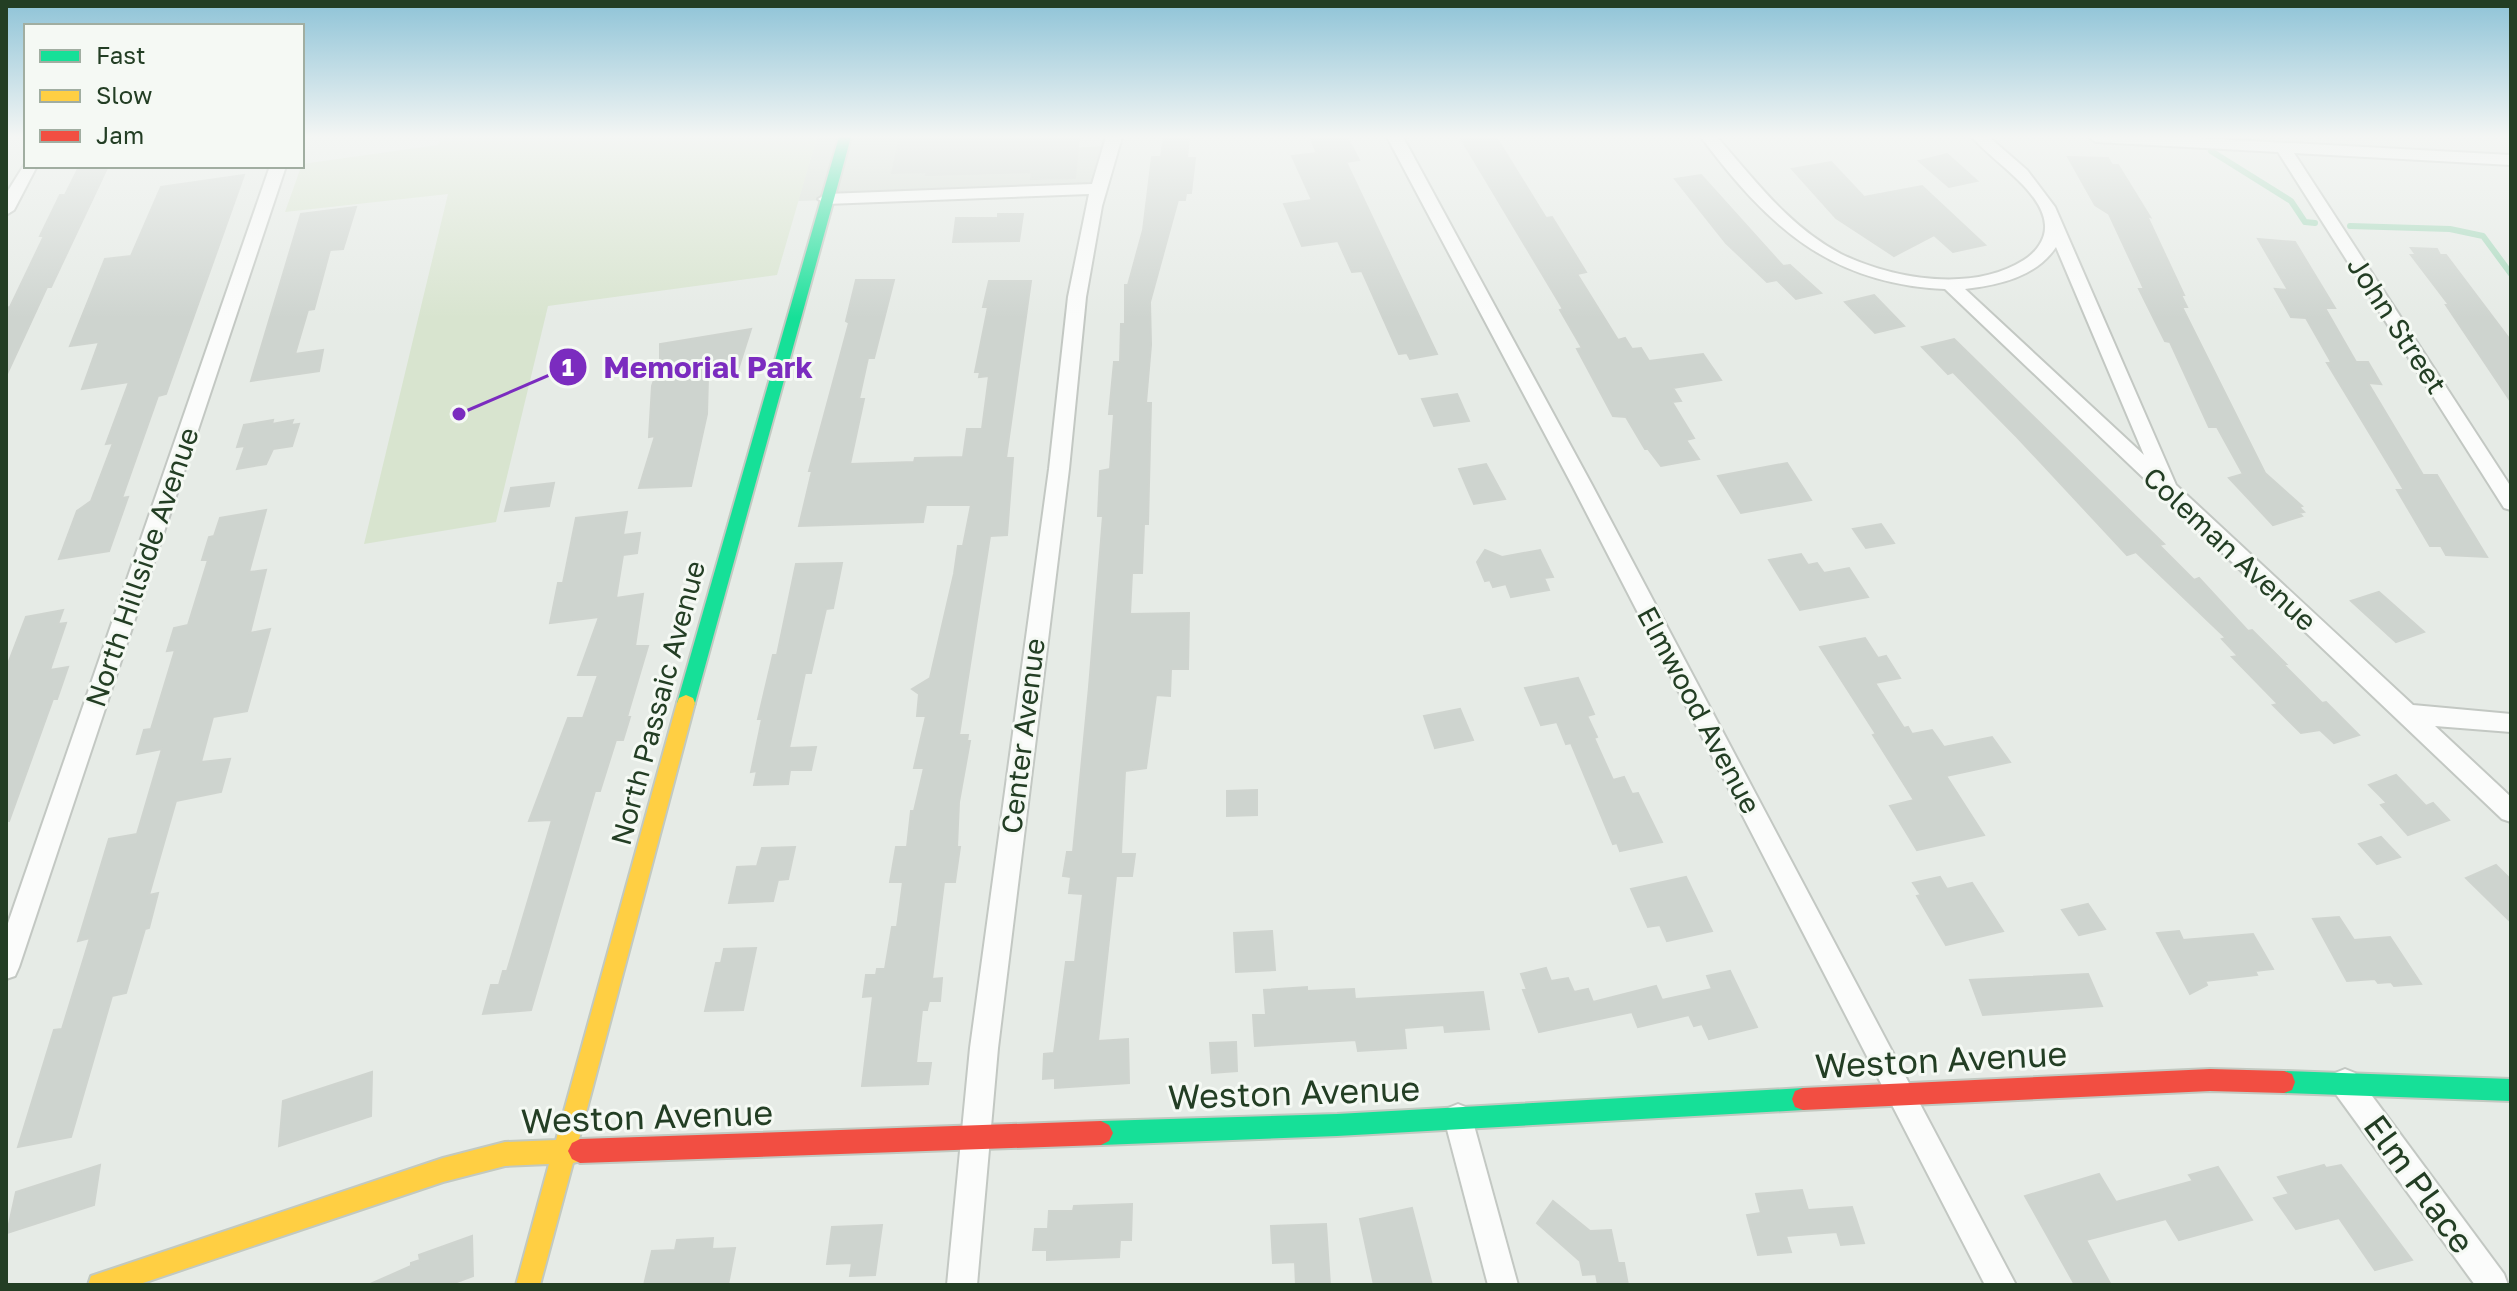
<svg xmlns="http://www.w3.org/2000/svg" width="2517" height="1291" viewBox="0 0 2517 1291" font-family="'Golos Text',sans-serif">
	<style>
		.built { fill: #d5dcd4 }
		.green { fill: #d8e4cf }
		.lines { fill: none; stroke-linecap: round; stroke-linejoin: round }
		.stream { stroke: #a8d9bd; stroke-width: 6 }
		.building { fill: #ced4cf; stroke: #cfd4cf; stroke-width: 2 }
		.street-casing { stroke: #c3c8c3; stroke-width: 4 }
		.fast-casing { stroke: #c2c9c1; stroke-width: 4 }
		.slow-casing { stroke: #c2c9c1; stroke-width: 4 }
		.jam-casing { stroke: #c2c9c1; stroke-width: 4 }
		.street { fill: #fbfcfb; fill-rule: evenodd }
		.fast { fill: #16e098; fill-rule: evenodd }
		.slow { fill: #ffcf43; fill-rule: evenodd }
		.jam { fill: #f24e42; fill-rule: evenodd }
		.labels { text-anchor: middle; stroke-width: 6; stroke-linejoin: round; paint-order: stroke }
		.street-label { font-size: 28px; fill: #233e24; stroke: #f5f9f4 }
		.near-street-label { font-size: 34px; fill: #233e24; stroke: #f5f9f4 }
		.leader { fill: none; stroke: #7b2cbf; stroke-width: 3 }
		.callout-dot { fill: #7b2cbf; stroke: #f5f9f4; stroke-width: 3 }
		.mark-label { font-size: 24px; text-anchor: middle; font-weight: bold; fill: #fff }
		.callout-label { font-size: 30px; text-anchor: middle; font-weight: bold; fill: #7b2cbf; stroke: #f5f9f4; stroke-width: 6; stroke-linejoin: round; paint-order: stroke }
	</style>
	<rect width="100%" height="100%" fill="#e6ebe6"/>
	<path class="built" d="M817,137h223l-1,12 73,-3 -14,45 -300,10z"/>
	<path class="green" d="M441,137h376l-40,138 -229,31 -52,216 -132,22 84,-350 -163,18 17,-48 136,-19z"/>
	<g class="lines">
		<g class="stream">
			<path d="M2211,151l80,50 14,21 10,1"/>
			<path d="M2350,226l100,3 33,7 28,38"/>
		</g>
	</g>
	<g class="building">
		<path d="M900,137h179l-4,41 -44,1 1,-7 -106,3 1,-3 -35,1z"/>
		<path d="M1164,137h25l-2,21h8l-4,35h-5l-1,7h-7l-28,102 1,43 -5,58h5l-3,121h-4l-2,49h-10l-2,41 59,-1 -1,56h-17l-1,27 -14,-1 -10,73 -21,3 -4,83h14l-3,22h-16l-18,165 30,-2 1,44 -74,5v-10l-12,1 1,-25 10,-1 12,-91h9l8,-68 -14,-1 2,-16 -8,-1 4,-24h6l16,-165 14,-171h-5l2,-45 10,-2 4,-55h-5l5,-52h6l1,-38h4v-39h3l15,-55 9,-73h9z"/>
		<path d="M1310,137h37l12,23 -13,2 91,192 -27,5 -3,-6 -8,1 -37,-83 -10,1 -14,-31 -36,5 -18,-42 28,-4 -20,-44 25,-3z"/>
		<path d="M1460,137h36l50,81 6,-1 34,55 -9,2 41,66 7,-2 7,11 9,-1 8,13 54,-7 18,26 -48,8 8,13 -9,1 22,36 -8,2 13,19 -38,7 -13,-17h-3l-19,-32 -13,-1 -36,-67 5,-1 -22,-38 3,-1z"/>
		<path d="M1947,154l30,27 -28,6 -30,-26z"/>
		<path d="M2068,157l40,1 4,7h6l32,52 -3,-1 37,79h-3l6,12h-5l83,166 37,33 -3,1 5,5 -5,1 3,3 -29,9 -44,-47 14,-4 -26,-47h-8l-39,-85 -5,-1 -26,-52h5l-35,-75 -14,-9z"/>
		<path d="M1831,162l33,35 58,-11 63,59 -32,7 -19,-17 -40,21 -58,-38 -44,-49z"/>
		<path d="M108,166l-57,121h-4l-41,89v-68l4,-1 34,-71h-4l20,-41h5l13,-26z"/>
		<path d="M244,175l-78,219 -8,2 -36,102 6,-1 -19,54 -50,8 18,-48 14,-10 22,-58 -7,1 23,-62 -47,7 17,-47 -29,4 35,-87 26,-3 30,-69z"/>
		<path d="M1701,175l82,91 7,-1 31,28 -25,6 -19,-19 -10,2 -41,-39 -51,-64z"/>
		<path d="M356,207l-13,42 -13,1 -16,59 -6,1 -13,44 28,-4 -4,21 -68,10 50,-167z"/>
		<path d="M998,214h25l-4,27 -66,1 3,-24h42z"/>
		<path d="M2258,239l37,3 40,66h-10l31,54h12l13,22 -13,-1 55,92h14l50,82 -41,-2 -5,-9h-11l-33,-56h7l-77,-127h4l-1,-3 -24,-42 -15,-1 -16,-28 13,1z"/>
		<path d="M2411,248l26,1 3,6h6l65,86v61l-65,-97h3l-38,-50h5z"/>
		<path d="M856,280h38l-20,78h-6l-9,41h5l-14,65 64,-2 1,-4 48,-1 4,-28h15l7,-53 -10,1 1,-5h-5l13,-65h-5l6,-26h42l-25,177h7l-6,77 -17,1 -31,199h9l-1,6h3l-11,61 -2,45h3l-5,35h-11l-12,97 10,-1 -2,23h-11l-2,9h-5l-6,53h15l-3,21 -66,2 11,-90 -10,1 3,-22h10l1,-6h8l7,-42h5l6,-45h-13l6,-35h11l4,-36h3l10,-43h-10l12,-52h-9l2,-22 -7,-5 18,-11 24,-104 4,-28h5l8,-41h-45l-3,17 -124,4 13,-55h-3l40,-148 -3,-2z"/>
		<path d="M1874,295l30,31 -29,7 -30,-31z"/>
		<path d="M751,329l-15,47 -28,1 -1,37 -16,72 -52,2 16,-52 -6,1 3,-51 8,-23v-19z"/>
		<path d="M1954,339l210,205 -5,1 35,35 5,-2 49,53 4,-1 34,34h-3l39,39 4,-1 33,33 -25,8 -14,-13 -19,3 -28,-28 5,-1 -46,-47 6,-1 -16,-17 4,-1 -90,-86 -9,3 -110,-118 -64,-65 -5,2 -26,-27z"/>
		<path d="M1457,394l12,27 -35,5 -12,-27z"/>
		<path d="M273,420l-1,4 21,-4 -2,5 8,-1 -7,22 -19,3 -7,15 -29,5 8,-23 -8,1 7,-22z"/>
		<path d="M1787,463l24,37 -70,13 -23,-37z"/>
		<path d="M1486,464l19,35 -31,5 -15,-35z"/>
		<path d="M554,483l-5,23 -44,5 6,-23z"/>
		<path d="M266,510l-17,62 17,-2 -16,63 20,-4 -23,82 -34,6 -12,45 29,-3 -9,33 -45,9 -27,94 9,-2 -9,35 -4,1 -19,64 -14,3 -41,141 -53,10 36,-117 8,-1 28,-91 -12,3 31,-102 28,-5 25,-85 -25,5 7,-24 7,-1 24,-79 -8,1 7,-23 14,-3 20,-65h-6l7,-23 5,-1 6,-18z"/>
		<path d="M627,512l-4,23 17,-2 -3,20 -14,2 -7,43 27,-4 -8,52h13l-21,71h3l-7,23h-7l-16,51h-5l-64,219 -48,4 8,-29h8l4,-14h4l45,-151 -23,1 39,-103h15l15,-43h-20l21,-58 -49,6 8,-40h5l13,-65z"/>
		<path d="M1881,524l13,19 -28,5 -13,-19z"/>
		<path d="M1485,550l17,7 38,-7 13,27 -9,1 5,12 -38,7 -5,-13 -13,3 -3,-7 -5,1 -8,-19z"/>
		<path d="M1801,554l7,11 9,-2 7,10 25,-5 19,29 -68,13 -31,-50z"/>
		<path d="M842,563l-9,45 -7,1 -15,64h-6l-16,75 27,-1 -5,23h-21l-2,14 -34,1 3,-14 -6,1 11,-53h-4l15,-64h4l19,-91z"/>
		<path d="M2379,592l45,40 -28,10 -45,-41z"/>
		<path d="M63,610l-5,14 8,-1 -16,47 18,-3 -11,32h-4l-44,122 -3,-1v-151l20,-52z"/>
		<path d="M1865,638l13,20 8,-2 14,22 -25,5 29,45 4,-1 4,7 20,-4 12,17 48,-10 18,25 -64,14 38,59 -67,15 -27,-44 24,-6 -41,-65 3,-1 -56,-87z"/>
		<path d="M1578,678l16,36 -7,2 10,21 -3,1 19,42 11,-3 8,17 6,-1 24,49 -42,9 -3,-8 -4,1 -42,-101 -5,1 -9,-22 -16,3 -16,-37z"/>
		<path d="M1460,709l13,31 -38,8 -11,-32z"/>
		<path d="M2396,775l30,31 7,-3 16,17 -41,15 -27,-30 6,-2 -18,-18z"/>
		<path d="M1257,790v25l-30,1v-25z"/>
		<path d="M2381,837l19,20 -23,7 -18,-20z"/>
		<path d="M795,847l-7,32 -10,1 -5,21 -44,2 8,-36 20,-1 5,-18z"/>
		<path d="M2496,865l15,15v42l-45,-44z"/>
		<path d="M1686,877l26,54 -45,10 -7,-16 -12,2 -17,-38z"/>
		<path d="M1940,877l7,12 25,-6 31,48 -57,14 -29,-49 4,-1 -8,-12z"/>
		<path d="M2088,904l17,25 -26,6 -17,-25z"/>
		<path d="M2339,917l15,23 36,-3 31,47 -27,2 -3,-4 -13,1 -3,-4 -28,2 -34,-62z"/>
		<path d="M1272,931l3,39 -39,2 -2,-39z"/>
		<path d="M2179,931l4,9 70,-6 20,35 -18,2 2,4 -52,6 2,4 -17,9 -33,-61z"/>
		<path d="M756,948l-13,62 -38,1 11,-48h5l3,-14z"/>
		<path d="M1546,968l5,13 17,-3 6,14 14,-3 5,13 63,-16 6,14 50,-11 -5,-13 23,-5 27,56 -48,12 -7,-15 -8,2 -5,-11 -51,12 -6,-15 -93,20 -16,-42h4l-6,-16z"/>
		<path d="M2088,974l14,32 -119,9 -13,-35z"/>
		<path d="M1307,987v4l47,-2 1,10 128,-7 6,37 -44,3 -1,-7 -40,3 2,20 -48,3 -2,-11 -101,6 -2,-31h13l-2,-25z"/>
		<path d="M1236,1042l1,29 -25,2 -2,-30z"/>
		<path d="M372,1072l-1,44 -92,30 4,-45z"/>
		<path d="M100,1165l-6,40 -87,28 9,-41z"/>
		<path d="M2324,1165l2,3 15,-3 71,95 -37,10 -36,-52 -43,11 -22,-31 15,-4 -11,-17z"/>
		<path d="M2218,1167l34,53 -73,20 -13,-21 -80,21 25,45h-36l-50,-89 74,-22 17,28 77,-21 -4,-6z"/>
		<path d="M1802,1190l6,20 44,-3 12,36 -23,2 -4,-13 -51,4 5,16 -33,3 -11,-40 14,-2 -5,-19z"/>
		<path d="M1553,1201l37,30 21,-1 7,33h6l4,22h-30l-2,-11 -13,1 -3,-14 -43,-38z"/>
		<path d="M1132,1204l-1,36h-11l-1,17 -72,3v-10h-14l2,-21h13l1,-18h24l1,-5z"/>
		<path d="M1412,1208l20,77h-58l-14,-66z"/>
		<path d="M1326,1224l4,61h-34l-1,-23 -22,1 -2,-37z"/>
		<path d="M882,1225l-7,50 -25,1 2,-13 -25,1 5,-37z"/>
		<path d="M472,1236l1,40 -24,9h-81l43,-19v-3l9,-3 -1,-5z"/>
		<path d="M713,1238l-1,11 23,-1 -7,37h-84l8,-34 23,-1 2,-10z"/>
	</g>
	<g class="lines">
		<g class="street-casing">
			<g id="street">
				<path d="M1106,137h16l-20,69 -16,91 -17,172 -71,579 -21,237h-30l23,-237 79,-579 19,-172 21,-103 -263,10 -8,-5 8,-5 266,-10z"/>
				<path d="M1387,137h16l189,348 424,800h-31l-413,-800z"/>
				<path d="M1701,137h16c38,43 72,90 124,117 52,25 131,39 183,6 11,-7 22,-20 21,-35 -2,-34 -53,-64 -73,-88h17l38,33 28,37 121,278 237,220 98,9v18l-76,-6 76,71v25l-9,-3 -557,-530c-116,-5 -178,-64 -244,-152zM2056,247l88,208 -179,-166c34,-4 71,-12 91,-42z"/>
				<path d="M2088,137h90l333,18v10l-217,-12 217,334v23l-7,-2 -226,-356 -182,-10z"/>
				<path d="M26,162v4h11l-23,44 -8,5v-21z"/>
				<path d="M270,166h16l-267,801 -4,9 -9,3v-50z"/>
				<path d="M2345,1069l10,4 149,201 4,11h-33l-140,-192 -4,-10 4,-10z"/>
				<path d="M1458,1104l10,4 4,10 46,167h-30l-44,-167 4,-10z"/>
			</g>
		</g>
		<g class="fast-casing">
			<g id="fast">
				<path d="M839,137h12l-156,566 -2,5h-14l-2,-5z"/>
				<path d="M2284,1071l227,8v22l-227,-8 -8,-3 -3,-8 3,-8z"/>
				<path d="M1803,1088l8,3 3,8 -3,8 -8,3 -466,26 -236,9 -8,-4 -4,-8 4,-8 8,-4 236,-7z"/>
			</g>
		</g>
		<g class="slow-casing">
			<path id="slow" d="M686,695l7,3 2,5 -116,436 9,4 4,8 -4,8 -15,4 -33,122h-24l33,-121 -44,2 -62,16 -306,103h-49l3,-9 9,-3 343,-115 62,-16 51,-2 121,-437 2,-5z"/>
		</g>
		<g class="jam-casing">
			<g id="jam">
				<path d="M2210,1069l74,2 8,3 3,8 -3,8 -8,3 -74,-2 -407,19 -8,-3 -3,-8 3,-8 8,-3z"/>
				<path d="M1101,1121l8,4 4,8 -4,8 -8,4 -521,18 -8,-4 -4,-8 4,-8 8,-4z"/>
			</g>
		</g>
		<use href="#street" class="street"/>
		<use href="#fast" class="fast"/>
		<use href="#slow" class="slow"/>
		<use href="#jam" class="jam"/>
	</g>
	<linearGradient id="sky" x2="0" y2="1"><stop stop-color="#8ec3d7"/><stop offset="0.43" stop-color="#f4f6f4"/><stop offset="1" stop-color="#f4f6f4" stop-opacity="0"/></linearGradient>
	<rect width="2517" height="318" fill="url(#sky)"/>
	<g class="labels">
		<g class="street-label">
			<text transform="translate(2397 325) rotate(57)" y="10">John Street</text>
			<text transform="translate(2230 549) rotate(43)" y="10">Coleman Avenue</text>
			<text transform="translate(142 567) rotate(-71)" y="10">North Hillside Avenue</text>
			<text transform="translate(658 703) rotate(-75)" y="10">North Passaic Avenue</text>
			<text transform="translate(1699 710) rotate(62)" y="10">Elmwood Avenue</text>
			<text transform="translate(1023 736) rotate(-83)" y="10">Center Avenue</text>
		</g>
		<g class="near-street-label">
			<text transform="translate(1941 1060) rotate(-3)" y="12">Weston Avenue</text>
			<text transform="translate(1294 1093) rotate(-2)" y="12">Weston Avenue</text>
			<text transform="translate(647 1117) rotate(-2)" y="12">Weston Avenue</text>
			<text transform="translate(2419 1184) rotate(54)" y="12">Elm Place</text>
		</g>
	</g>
	<path class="leader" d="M459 414L568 367"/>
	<g class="callout-dot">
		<circle cx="459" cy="414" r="8"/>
		<circle cx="568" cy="367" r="20"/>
	</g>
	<g class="mark-label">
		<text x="568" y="376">1</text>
	</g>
	<g class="callout-label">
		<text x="708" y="378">Memorial Park</text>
	</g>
	<rect width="2517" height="1291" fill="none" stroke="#233e24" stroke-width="16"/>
	<rect x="24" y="24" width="280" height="144" fill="#f5f9f4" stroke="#a1aea1" stroke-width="2"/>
	<rect x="40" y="50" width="40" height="12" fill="#16e098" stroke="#a1aea1" stroke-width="2"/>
	<text x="96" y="64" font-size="24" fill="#233e24">Fast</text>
	<rect x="40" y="90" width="40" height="12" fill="#ffcf43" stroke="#a1aea1" stroke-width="2"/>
	<text x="96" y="104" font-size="24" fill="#233e24">Slow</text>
	<rect x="40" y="130" width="40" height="12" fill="#f24e42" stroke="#a1aea1" stroke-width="2"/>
	<text x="96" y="144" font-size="24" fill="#233e24">Jam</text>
</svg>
